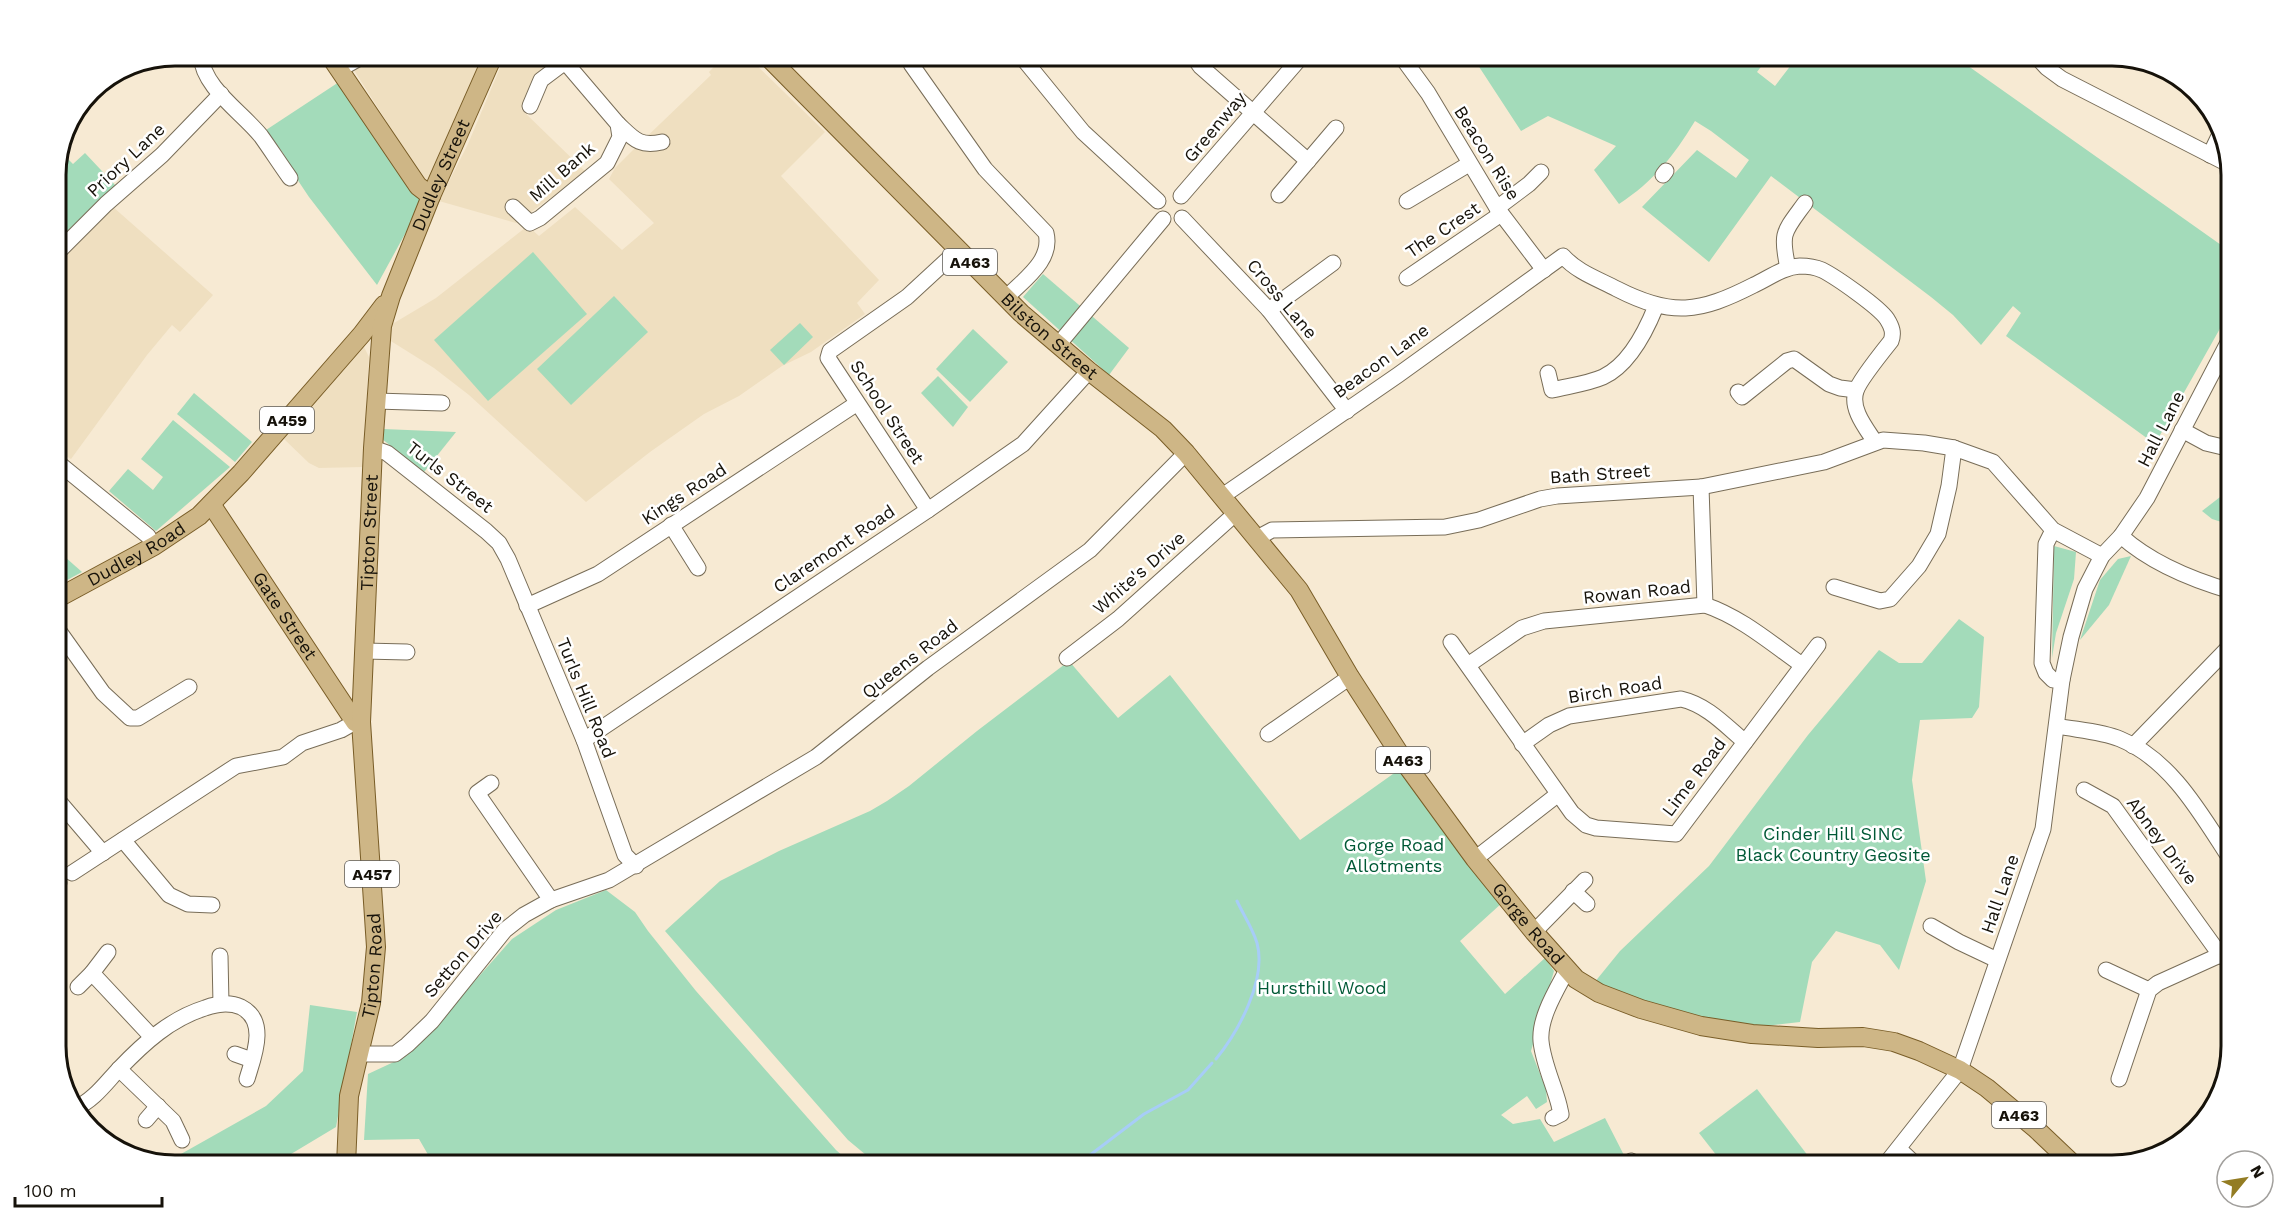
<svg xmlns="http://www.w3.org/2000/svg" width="2287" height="1221" viewBox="0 0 2287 1221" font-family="'Work Sans',sans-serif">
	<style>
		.built { fill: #efdfc0 }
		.green { fill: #a3dbba }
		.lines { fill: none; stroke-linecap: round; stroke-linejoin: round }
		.stream { stroke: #a7cdf7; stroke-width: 3 }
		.minor-casing { stroke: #786d58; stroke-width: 17 }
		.major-casing { stroke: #795d27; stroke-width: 20 }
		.minor { stroke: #fff; stroke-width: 15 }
		.major { stroke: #ceb686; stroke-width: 18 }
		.labels { text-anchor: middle; stroke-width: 5; stroke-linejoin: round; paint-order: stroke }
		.shield { fill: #fff; stroke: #5c5954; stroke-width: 1.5 }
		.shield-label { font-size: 16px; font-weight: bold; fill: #16120a }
		.street-label { font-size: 18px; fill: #16120a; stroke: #fff }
		.park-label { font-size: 18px; fill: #005936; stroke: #fff }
		.rim { fill: none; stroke: #16120a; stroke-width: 3 }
	</style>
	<rect width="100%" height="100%" fill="#f7ead3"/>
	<g class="built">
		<path d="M375,56h110l-58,129 -75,-118z"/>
		<path d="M505,56h51l1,3 -20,19 -16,31 65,63 -70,51 -77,-22 29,-57z"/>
		<path d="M724,56h23l78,76 -44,44 98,104 -22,23 8,11 -54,38 -29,14 -43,30 -35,18 -54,38 -64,50 -117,-107 -35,-27 -48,-30 4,-12 4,-3 42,-25 89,-70h5l9,8 36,-29 47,43 32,-27 -45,-44 6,-11 21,-21 75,-72 -2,-3z"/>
		<path d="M113,207l100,88 -33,37 -8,-7 -25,30 -76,104 -15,-9v-187z"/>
		<path d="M363,345l6,12 -6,110 -44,1 -10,-5 -25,-24z"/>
	</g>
	<g class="green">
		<path d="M1472,56h42l6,10 23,-10h226l-12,16 18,14 23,-30h156l277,196v57l-76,135 -149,-108 15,-23 -8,-7 -32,39 -28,-30 -22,-18 -160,-121 -62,86 -67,-55 55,-57 39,28 13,-18 -38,-29 -16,-10c-22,36 -41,60 -76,83l-25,-34 22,-24 -68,-30 -27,15z"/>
		<path d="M339,82l84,119 -46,84 -68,-88 -20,-30 -6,-14 -17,-23z"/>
		<path d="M60,151l13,13 12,-11 31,33 -60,59v-78z"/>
		<path d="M533,252l54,62 -99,87 -54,-61z"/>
		<path d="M1043,274l86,74 -20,27 -86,-78z"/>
		<path d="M614,296l34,36 -77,73 -34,-36z"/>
		<path d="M800,323l13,14 -29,28 -14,-15z"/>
		<path d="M973,329l35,33 -38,40 -34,-33z"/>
		<path d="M938,376l30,31 -15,20 -32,-34z"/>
		<path d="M194,393l58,49 -17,20 -58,-48z"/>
		<path d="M173,420l57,47 -74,64 -47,-40 19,-22 25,21 10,-13 -22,-18z"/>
		<path d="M383,429l73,3 -32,40 -42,-33z"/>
		<path d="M2224,494l7,9v22l-19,-6 -10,-8z"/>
		<path d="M2054,546l22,6 -2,27 -18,54 -4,25z"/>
		<path d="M56,549l26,23 -26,14z"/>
		<path d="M2131,556l-22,49 -29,35 20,-60 18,-21z"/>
		<path d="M1959,619l25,18 -5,70 -7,11 -52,2 -8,60 14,101 -27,89 -19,-25 -44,-14 -24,31 -12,60 -51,6 -71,-15 -84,-30 26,-32 89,-85 99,-131 71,-85 20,13h23z"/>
		<path d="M1069,661l49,57 52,-43 130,165 100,-71 102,134 -42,38 45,53 40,-36 9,13 -23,80 15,38 1,13 -11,7 -9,-13 -26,19 12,9 27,-5 14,23 51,-24 24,47h-751l-30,-25 -183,-209 55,-50 59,-30 91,-40 17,-10 22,-15 68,-55z"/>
		<path d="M606,890l29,22 13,19 48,60 140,159 17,15h-419l-15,-26 -55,1 4,-66 30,-14 52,-51 62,-70 44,-29z"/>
		<path d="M310,1005l47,7 -21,115 -60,36 -34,-3 -11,5h-56l-10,-2 101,-57 37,-35z"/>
		<path d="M1757,1089l58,76h-91l-25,-32z"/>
	</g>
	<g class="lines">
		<g class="stream">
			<path d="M1216,1059c22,-27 51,-79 41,-116 -4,-14 -14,-29 -20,-42"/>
			<path d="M1077,1165l67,-51 44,-24 24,-27"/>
		</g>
		<g class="minor-casing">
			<g id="minor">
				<path d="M201,56c2,32 41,56 60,80 10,14 19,28 29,42"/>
				<path d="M1021,56l62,76 75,69"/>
				<path d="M1193,56l7,10 108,95"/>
				<path d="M1401,56l27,37 69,115 47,62"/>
				<path d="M2036,56l11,12 15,11 168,86"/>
				<path d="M911,64l74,105 61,64c7,28 -23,47 -40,65"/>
				<path d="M340,69l23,-13"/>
				<path d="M530,106l11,-26 24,-18"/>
				<path d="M618,124c16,15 21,23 44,18"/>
				<path d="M2210,155l10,-21"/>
				<path d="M1663,175l3,-4"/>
				<path d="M1279,195l57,-67"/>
				<path d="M1181,196l121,-140"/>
				<path d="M1407,201l62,-37"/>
				<path d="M513,207l17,16 10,-5 67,-55 13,-26 -2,-13 -58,-68"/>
				<path d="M1497,208l32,-24 12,-12"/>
				<path d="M1182,218l87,92 78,101"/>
				<path d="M56,254l50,-50 56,-49 59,-61"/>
				<path d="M1788,268c-8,-36 -4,-36 17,-65"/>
				<path d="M1407,278l94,-64"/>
				<path d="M1269,310l64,-47"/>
				<path d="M1058,345l105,-126"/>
				<path d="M1548,373l4,17c16,-4 35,-6 51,-13 26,-12 43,-46 53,-71"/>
				<path d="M1738,392l4,5 45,-36 7,-2 35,25 11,4 16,2"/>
				<path d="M376,401l66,2"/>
				<path d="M2182,430l24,13 25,6"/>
				<path d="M373,448l14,5 99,78 13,12 9,16 76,181 41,115 11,11"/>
				<path d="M56,461l92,75 6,10"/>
				<path d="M1701,487l4,118"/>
				<path d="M1221,497l177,-122 165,-119c14,16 35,23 54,33 55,28 82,24 137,-4 15,-7 29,-18 46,-19 8,0 15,1 22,4 14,7 57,37 65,49 5,8 7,14 4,22 -8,10 -32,40 -35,50 -6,18 10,37 19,51"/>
				<path d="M928,510l-100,-152 2,-7 77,-54 51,-47"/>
				<path d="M671,525l27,43"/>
				<path d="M2053,530l-7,14 -4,119 4,10 7,7h9"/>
				<path d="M2121,536c30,27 72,44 110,55"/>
				<path d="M1257,538l15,-8 173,-3 34,-7 61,-21 17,-3 144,-9 123,-25 59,-22 41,3 30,5 39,14 60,68 49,26"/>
				<path d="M1834,587l46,14 10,-2 29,-33 19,-32 11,-48 5,-38"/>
				<path d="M527,606l71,-32 258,-170"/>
				<path d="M56,627l47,66 27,25h8l51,-31"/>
				<path d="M1451,642l121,171 14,12 10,3 80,6 142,-189"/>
				<path d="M364,651l43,1"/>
				<path d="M1067,658l51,-39 117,-105"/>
				<path d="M1468,665l54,-37 22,-7 161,-16c36,12 67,39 97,60"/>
				<path d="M2057,726c20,4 44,5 63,13 52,21 82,77 111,121"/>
				<path d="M1268,734l82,-57"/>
				<path d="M584,740l344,-230 95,-66 66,-73"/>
				<path d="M1522,744l27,-19 20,-9 112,-17c26,6 44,26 64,43"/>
				<path d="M2133,746l98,-101"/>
				<path d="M491,783l-14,10 74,107"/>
				<path d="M2084,790l29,16 108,150"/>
				<path d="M56,798l47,55"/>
				<path d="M123,840l46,55 19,9 24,1"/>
				<path d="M1475,859l82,-64"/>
				<path d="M72,873l164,-107 47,-9 19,-14 39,-13 14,-8"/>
				<path d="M56,886l3,-3"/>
				<path d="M1573,891l14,13"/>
				<path d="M1931,926l28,16 38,18"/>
				<path d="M1534,932l51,-52"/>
				<path d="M220,956l1,48"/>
				<path d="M2106,970l43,20"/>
				<path d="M92,973l60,64"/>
				<path d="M78,987l14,-14 16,-21"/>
				<path d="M235,1054l17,6"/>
				<path d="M360,1054h35l12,-9 25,-24 73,-91 19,-15 27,-15 58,-20 207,-123 112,-89 162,-118 96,-97"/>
				<path d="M119,1069l54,52 9,19"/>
				<path d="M2119,1079l30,-89 9,-7 73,-33"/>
				<path d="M74,1109c20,-9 31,-25 45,-40 25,-26 51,-50 86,-61 11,-4 25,-6 36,-1 28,14 12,51 6,72"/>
				<path d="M1553,1118l8,-4 -2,-9c-5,-20 -16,-42 -18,-64 -2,-23 15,-50 26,-71"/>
				<path d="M146,1120l12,-14"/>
				<path d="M1899,1149l17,16"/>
				<path d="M1631,1161l3,4"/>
				<path d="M1885,1165l75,-95 83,-241 19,-149 9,-43 14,-48 17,-33 19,-20 26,-38 84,-161"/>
			</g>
		</g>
		<g class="major-casing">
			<g id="major">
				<path d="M330,56l88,130 13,10"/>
				<path id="s1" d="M767,56l254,257 68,58 74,58 23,24 113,137 51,87 58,90 67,92 59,73 42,47 23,14 42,16 60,17 51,8 66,4 45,-1 31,5 25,9 41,19 27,18 48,40 39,37"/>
				<path id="s2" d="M211,504l144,218h6"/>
				<path id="s3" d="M56,599l98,-53 45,-30 42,-43 121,-139 22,-29"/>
				<path id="s4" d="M346,1165l3,-69 22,-93 5,-56 -15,-225 12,-274 9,-122 9,-30 40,-100 62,-140"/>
			</g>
		</g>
		<use href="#minor" class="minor"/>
		<use href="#major" class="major"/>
	</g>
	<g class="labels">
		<g class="shield">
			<rect x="943" y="249" width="54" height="26" rx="4.5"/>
			<rect x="260" y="407" width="54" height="26" rx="4.5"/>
			<rect x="1376" y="747" width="54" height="26" rx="4.5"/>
			<rect x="345" y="861" width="54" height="26" rx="4.5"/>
			<rect x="1992" y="1102" width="54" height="26" rx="4.5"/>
		</g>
		<g class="shield-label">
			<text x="970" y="268">A463</text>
			<text x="287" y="426">A459</text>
			<text x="1403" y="766">A463</text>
			<text x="372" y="880">A457</text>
			<text x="2019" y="1121">A463</text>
		</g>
		<g class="street-label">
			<text transform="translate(1215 127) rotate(-50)" y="6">Greenway</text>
			<text transform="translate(1487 153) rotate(58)" y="6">Beacon Rise</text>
			<text transform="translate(126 160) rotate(-43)" y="6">Priory Lane</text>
			<text transform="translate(562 172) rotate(-41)" y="6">Mill Bank</text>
			<text dy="6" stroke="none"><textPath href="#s4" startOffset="1005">Dudley Street</textPath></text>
			<text transform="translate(1443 230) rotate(-34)" y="6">The Crest</text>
			<text transform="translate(1282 299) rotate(50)" y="6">Cross Lane</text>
			<text dy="6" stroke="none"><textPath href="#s1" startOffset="398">Bilston Street</textPath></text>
			<text transform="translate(1381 361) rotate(-36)" y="6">Beacon Lane</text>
			<text transform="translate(887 412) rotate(57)" y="6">School Street</text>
			<text transform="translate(2161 429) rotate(-63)" y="6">Hall Lane</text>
			<text transform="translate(1600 474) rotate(-4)" y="6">Bath Street</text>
			<text transform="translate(450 477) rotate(38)" y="6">Turls Street</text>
			<text transform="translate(684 494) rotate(-33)" y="6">Kings Road</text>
			<text dy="6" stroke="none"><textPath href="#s4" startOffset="636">Tipton Street</textPath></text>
			<text transform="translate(834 549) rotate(-34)" y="6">Claremont Road</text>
			<text dy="6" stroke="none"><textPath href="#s3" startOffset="92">Dudley Road</textPath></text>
			<text transform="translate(1139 573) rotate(-41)" y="6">White's Drive</text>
			<text transform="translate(1637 592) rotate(-6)" y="6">Rowan Road</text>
			<text dy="6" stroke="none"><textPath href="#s2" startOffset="134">Gate Street</textPath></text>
			<text transform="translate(910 659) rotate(-38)" y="6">Queens Road</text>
			<text transform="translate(1615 690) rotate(-9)" y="6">Birch Road</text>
			<text transform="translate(586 698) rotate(68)" y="6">Turls Hill Road</text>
			<text transform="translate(1694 777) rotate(-53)" y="6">Lime Road</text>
			<text transform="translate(2162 841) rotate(53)" y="6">Abney Drive</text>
			<text transform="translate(2000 894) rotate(-71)" y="6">Hall Lane</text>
			<text dy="6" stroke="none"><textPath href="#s1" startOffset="1161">Gorge Road</textPath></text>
			<text transform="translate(463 954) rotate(-49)" y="6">Setton Drive</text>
			<text dy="6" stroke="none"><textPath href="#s4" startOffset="202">Tipton Road</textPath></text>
		</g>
		<g class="park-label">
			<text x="1833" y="840">Cinder Hill SINC<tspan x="1833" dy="21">Black Country Geosite</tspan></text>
			<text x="1394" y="851">Gorge Road<tspan x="1394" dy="21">Allotments</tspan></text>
			<text x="1322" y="994">Hursthill Wood</text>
		</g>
	</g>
	<path d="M0 0H2287V1221H0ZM175 66H2112A109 109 0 0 1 2221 175V1046A109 109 0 0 1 2112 1155H175A109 109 0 0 1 66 1046V175A109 109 0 0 1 175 66Z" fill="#fff" fill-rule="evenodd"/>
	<path class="rim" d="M175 66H2112A109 109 0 0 1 2221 175V1046A109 109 0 0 1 2112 1155H175A109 109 0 0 1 66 1046V175A109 109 0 0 1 175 66Z"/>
	<g transform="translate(2245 1179) rotate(60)"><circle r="28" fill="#ffffff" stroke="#a2a09d" stroke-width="1.5"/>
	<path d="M0-4.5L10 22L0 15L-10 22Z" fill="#937c23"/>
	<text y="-9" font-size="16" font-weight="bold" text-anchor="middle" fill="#16120a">N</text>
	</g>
	<path d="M15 1197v9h147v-9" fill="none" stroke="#16120a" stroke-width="3"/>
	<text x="24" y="1197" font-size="18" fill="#16120a" stroke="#ffffff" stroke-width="4.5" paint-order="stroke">100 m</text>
</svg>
